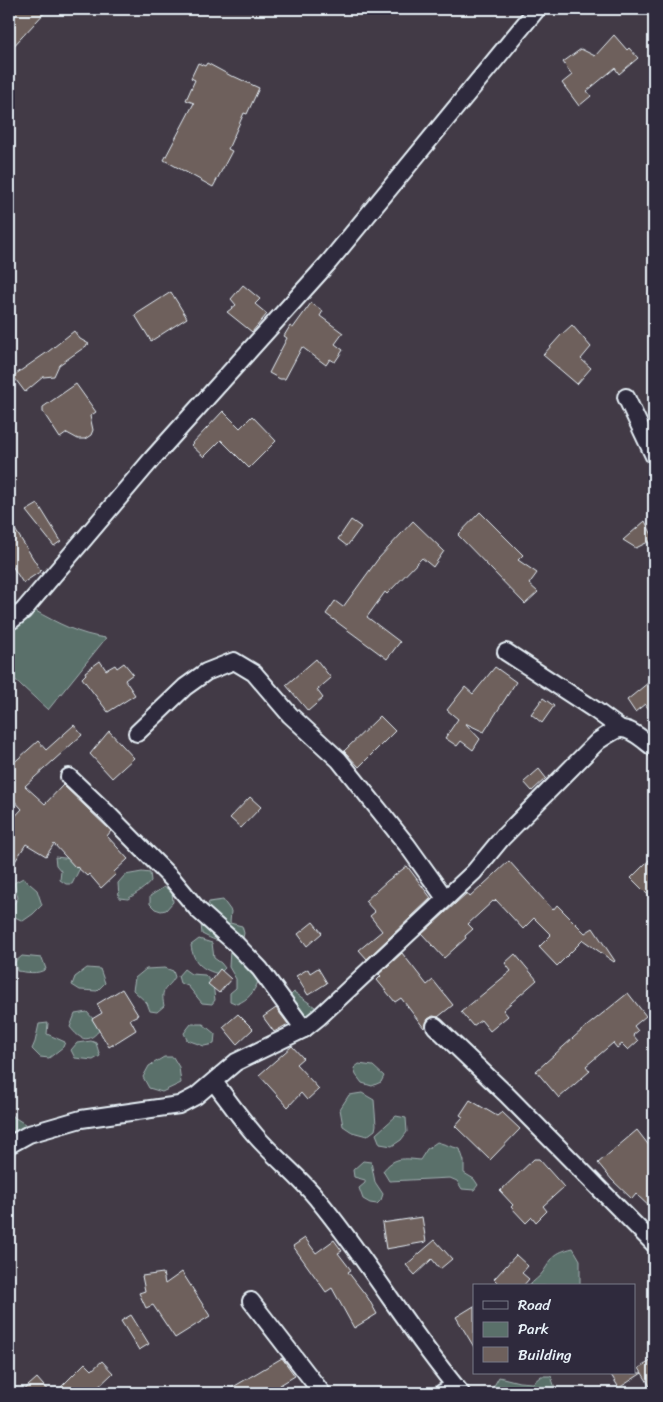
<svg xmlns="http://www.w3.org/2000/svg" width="663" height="1402" viewBox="0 0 663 1402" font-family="Sriracha,sans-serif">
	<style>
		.green { fill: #5a706a; stroke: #a1b0b1 }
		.building { fill: #6e605c; stroke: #e8f1f8 }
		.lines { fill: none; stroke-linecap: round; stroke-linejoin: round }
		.minor-casing { stroke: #e8f1f8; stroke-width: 20 }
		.minor { stroke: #2f2a3d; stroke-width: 16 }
	</style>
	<rect width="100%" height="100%" fill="#423a46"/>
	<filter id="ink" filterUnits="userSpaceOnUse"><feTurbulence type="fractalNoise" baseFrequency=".02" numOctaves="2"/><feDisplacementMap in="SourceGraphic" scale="10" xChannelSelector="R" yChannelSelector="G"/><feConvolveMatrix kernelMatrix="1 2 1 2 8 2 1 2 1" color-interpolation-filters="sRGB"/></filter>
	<g filter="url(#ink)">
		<g class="green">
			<path d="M34,610c23,13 46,25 72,28l-58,72 -39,-36v-46z"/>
			<path d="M55,857l19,2 5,11 -7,14h-6l-6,-4 1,-9 -5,-6z"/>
			<path d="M142,872l8,1 1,8c-5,7 -15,12 -23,18l-9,-1 -1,-15 7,-8z"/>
			<path d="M23,878l14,12 5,15 -9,9 -10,7 -8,-4 -5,-8 8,-11 -4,-15z"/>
			<path d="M164,887l8,5 1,10 -7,8 -5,1 -6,-2 -5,-5v-8z"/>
			<path d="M223,900l8,11 -1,12 12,3 2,7 -1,5c-23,1 -18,8 -41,-4l-1,-10 8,-22z"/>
			<path d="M199,939l13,4 2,15 7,5 4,5 -6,6c-16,-4 -26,-11 -28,-29z"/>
			<path d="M240,942l22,39 -4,1c-5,11 -9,17 -21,22l-7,-3v-8l6,-5v-9l-7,-12 1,-17z"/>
			<path d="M22,956l20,2 4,11c-9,6 -19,3 -29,2l-2,-9z"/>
			<path d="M87,968l13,1 5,14 -8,8 -17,-1 -8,-5 3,-8z"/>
			<path d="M165,968l8,3 2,6c-8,14 -15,9 -11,29l-7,6 -7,-1 -3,-8 -14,-13 2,-12 11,-9z"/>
			<path d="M184,969l7,5 14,1 8,9 2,16 -3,4 -10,-1 -14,-17 -8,-3 -2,-7z"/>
			<path d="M294,992l21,15 1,5 -9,5 -8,-6 -10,-14z"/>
			<path d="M87,1012l14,16c-12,16 -20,13 -31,-1l5,-13z"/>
			<path d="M48,1023l-1,11 18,8 -2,5 -14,11 -9,-1 -8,-8 3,-7 4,-18z"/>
			<path d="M191,1024h12l12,10 -1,10 -10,2 -17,-6 -3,-7z"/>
			<path d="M91,1041l5,2 4,13 -7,4 -18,-2 -4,-8 6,-7z"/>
			<path d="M164,1057h9l6,10 2,16 -19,9 -13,-4 -6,-11 6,-11z"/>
			<path d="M359,1064l14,2 11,10 -3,6 -9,4 -10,-3 -6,-8 -2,-7z"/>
			<path d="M362,1093l12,7 2,25 -1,5 -8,6 -15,-4 -9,-6 -3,-17 9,-14z"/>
			<path d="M9,1114l16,10 -5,9 -11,3z"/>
			<path d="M396,1116l10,2 1,14 -6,8 -9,6 -12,-2 -4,-10z"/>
			<path d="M437,1142l23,7 4,12v12l10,6 4,6 -4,5 -12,-1 -5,-8 -7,-3 -61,3 -6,-10c11,-14 20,-13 37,-11l7,-11z"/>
			<path d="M363,1161l8,1 4,20 8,12 -2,6 -4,4 -7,-1 -7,-4 -4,-11 6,-5v-3l-11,-3 -1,-7z"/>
			<path d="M573,1248l7,12v26h-51c4,-5 11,-9 14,-14 11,-16 10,-19 30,-24z"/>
			<path d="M541,1376h10l4,12 -4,5h-59l-1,-2 8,-14 20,5 14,1z"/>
		</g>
		<g class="building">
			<path d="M14,9h34l-39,42v-37z"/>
			<path d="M614,35l13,15 2,-2 9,10 -19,16 -4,-6 -28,23 4,5 -12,10 -17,-23 10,-8 -9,-13 18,-13 14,7z"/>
			<path d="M198,63l7,3 2,-3 26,14v-1l26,12 -12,26 -3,-1 -16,36 4,2 -19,36 -49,-27 30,-57 -8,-3 9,-20 -4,-2z"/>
			<path d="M243,285l17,14 -5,5 12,10 -15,18 -25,-20 9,-7 -5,-6z"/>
			<path d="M171,292l16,26 -36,23 -16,-26z"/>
			<path d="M311,303l12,8 -3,5 23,17 -8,11 8,6 -8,12 -5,-3 -4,6 -24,-18 -17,32h-5l-11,-6 18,-35 -3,-2 6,-10 3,2z"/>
			<path d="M572,325l19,22 -10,12 10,9 -14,16 -34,-29 18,-20z"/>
			<path d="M74,331l6,8 9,5 -30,21 -5,11 -11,1 -18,15 -12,-16 36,-25z"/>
			<path d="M76,384l20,28 -6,4 3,14 -2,5 -6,4h-7l-11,-6 -7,5 -17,-26v-5z"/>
			<path d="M223,411l17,17 12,-12 24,25 -27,27 -28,-28 -17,17 -13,-12z"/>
			<path d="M38,504l23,37 -7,5 -28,-35z"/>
			<path d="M480,512l43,43 -5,5 19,13 -8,11 9,8 -13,12 -67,-69z"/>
			<path d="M9,520l32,51 -18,12 -14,-22z"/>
			<path d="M351,520l10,7 -14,19 -9,-7z"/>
			<path d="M413,521l31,30 -11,16 -11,-9 -35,36 -2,-2 -18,25 33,25 -13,17 -61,-45 9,-13 8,6 35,-48z"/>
			<path d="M645,521l9,18 -18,9 -13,-8z"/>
			<path d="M316,659l15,19 -14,12 6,8 -15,13 -22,-26z"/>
			<path d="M100,661l6,9 9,-5 2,3 7,-5 9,11 -8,6 10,15 -27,17 -26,-34 4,-4 -1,-2z"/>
			<path d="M495,667l21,15 -32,50 -19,-9 15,16 -7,11 -12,-9 -4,5 -12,-8 13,-19 -11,-9 18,-23 8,7z"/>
			<path d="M654,678v38l-9,-12 -10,8 -8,-12z"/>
			<path d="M543,698l11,8 -12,17 -11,-9z"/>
			<path d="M380,716l15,15 -36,36 -15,-16z"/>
			<path d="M74,725l8,10 -57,51 20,18 18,-19 48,46 -4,5 21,23 -14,13 2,2 -15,14 -12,-14 -2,2 -10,-9 -1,1 -22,-24 -8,12 -20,-12 -17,27v-30l5,-8 -5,-5v-5l13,-14 -13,-14v-28l29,-26 8,9z"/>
			<path d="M109,731l25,27 -22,20 -22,-24z"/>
			<path d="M539,769l7,9 -14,13 -8,-9z"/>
			<path d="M250,797l11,10 -20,21 -11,-10z"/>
			<path d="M654,855v46l-23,-23z"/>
			<path d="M509,861l44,49 4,-5 28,28 8,-5 22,33 -1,1 -31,-22 -26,26 -18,-19 12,-12 -17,-17 -11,11 -27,-29 -2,2 -1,-1 -25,23 5,5 -8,7 1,2 -22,20 -22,-24 45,-41 3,4z"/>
			<path d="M407,866l24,32 -64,61 -8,-9 23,-19 -12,-15 5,-4 -10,-11 22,-20z"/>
			<path d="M313,922l9,11 -15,13 -9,-12z"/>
			<path d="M402,953l25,32 6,-5 20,25 -15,12 -5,-1 -5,3 -4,9 -23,-30 -6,4 -18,-22 4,-4 -2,-2z"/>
			<path d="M515,954l22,26 -34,30 5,6 -18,15 -9,-11 -8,6 -12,-14 50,-41 -6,-8z"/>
			<path d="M318,968l9,15 -19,12 -12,-19 12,-7 2,4z"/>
			<path d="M220,969l11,10 -12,14 -11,-9z"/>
			<path d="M122,989l16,26 -8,4 6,11 -27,17 -17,-28 10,-6 -5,-9z"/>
			<path d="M628,993l18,23 -12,10 4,5 -5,4 5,6 -10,9 -6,-6 -5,4 -4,-5 -27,23 4,5 -31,27 -23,-27 46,-41z"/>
			<path d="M276,1008l12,16 -14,8 -11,-15z"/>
			<path d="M238,1014l15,15 -16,15 -14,-17z"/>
			<path d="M292,1046l11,12 -7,6 23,25 -12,11 -6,-7 -13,14 -29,-32z"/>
			<path d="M470,1100l27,16 5,-4 18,17 -30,31 -35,-34 8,-9 -3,-2z"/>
			<path d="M637,1130l17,22v59l-18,-17 -4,5 -20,-19 -14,-17z"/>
			<path d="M534,1159h5l25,28 -21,19 4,5 -11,11 -4,-5 -6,6 -15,-16 2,-2 -13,-14z"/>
			<path d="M422,1217l4,25 -40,7 -4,-26z"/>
			<path d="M305,1238l11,15 18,-13 8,11 -4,2 13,17 -3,2 20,26 9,16 -23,14 -22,-40 -6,4 -33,-46z"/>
			<path d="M435,1240l17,19 -12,10 -8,-10 -17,16 -9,-10z"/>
			<path d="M516,1255l12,11 -6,7 7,6 -6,7h-22l-7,-7z"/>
			<path d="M182,1272l28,44 -35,22 -22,-33 -7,3 -7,-15 6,-2 -3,-15 21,-3 2,11z"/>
			<path d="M474,1306v41l-18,-30z"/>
			<path d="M131,1315l18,29 -10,6 -18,-29z"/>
			<path d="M282,1358l13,18 -15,9 5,8h-62z"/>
			<path d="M654,1359v34l-15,-25z"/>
			<path d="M102,1361l11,12 -21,20h-37l30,-30 7,7z"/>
			<path d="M610,1373h32l-23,15z"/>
			<path d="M37,1378l13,15h-30z"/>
		</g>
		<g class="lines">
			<g class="minor-casing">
				<g id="minor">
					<path d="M626,397l28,59"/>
					<path d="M9,620h3l11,-9 129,-152 177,-197 208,-253"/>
					<path d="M506,652l89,58 26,19"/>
					<path d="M137,733l48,-46 21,-15 28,-11 20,12 36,42 49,45 68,85 38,53"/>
					<path d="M69,777l38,36 67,68 24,29 36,32 26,27 44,60"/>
					<path d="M435,1026l71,68 148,150"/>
					<path d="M214,1082c14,18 27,37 42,54 20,23 44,41 63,65 51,62 91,132 142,192"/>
					<path d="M9,1145l20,-11 52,-15 98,-14 17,-9 40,-34 68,-33 15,-12 155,-145 28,-34 96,-97c6,-4 12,-8 18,-11 13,-5 28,11 38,18"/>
					<path d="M251,1301l71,92"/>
					<path d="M442,1393l13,-7"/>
				</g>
			</g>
			<use href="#minor" class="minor"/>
		</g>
	</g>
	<rect width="663" height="1402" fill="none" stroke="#2f2a3d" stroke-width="30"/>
	<rect x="15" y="15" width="633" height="1372" fill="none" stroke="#e8f1f8" stroke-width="2" filter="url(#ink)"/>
	<rect x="473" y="1284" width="162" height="90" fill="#2f2a3d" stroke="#797a88"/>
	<rect x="483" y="1301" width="25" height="8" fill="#2f2a3d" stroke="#797a88"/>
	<text x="518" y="1310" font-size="15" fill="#e8f1f8">Road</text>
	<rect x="483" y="1322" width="25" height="15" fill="#5a706a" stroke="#797a88"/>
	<text x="518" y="1334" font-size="15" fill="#e8f1f8">Park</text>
	<rect x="483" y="1347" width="25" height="15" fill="#6e605c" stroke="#797a88"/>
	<text x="518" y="1360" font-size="15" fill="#e8f1f8">Building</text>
</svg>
